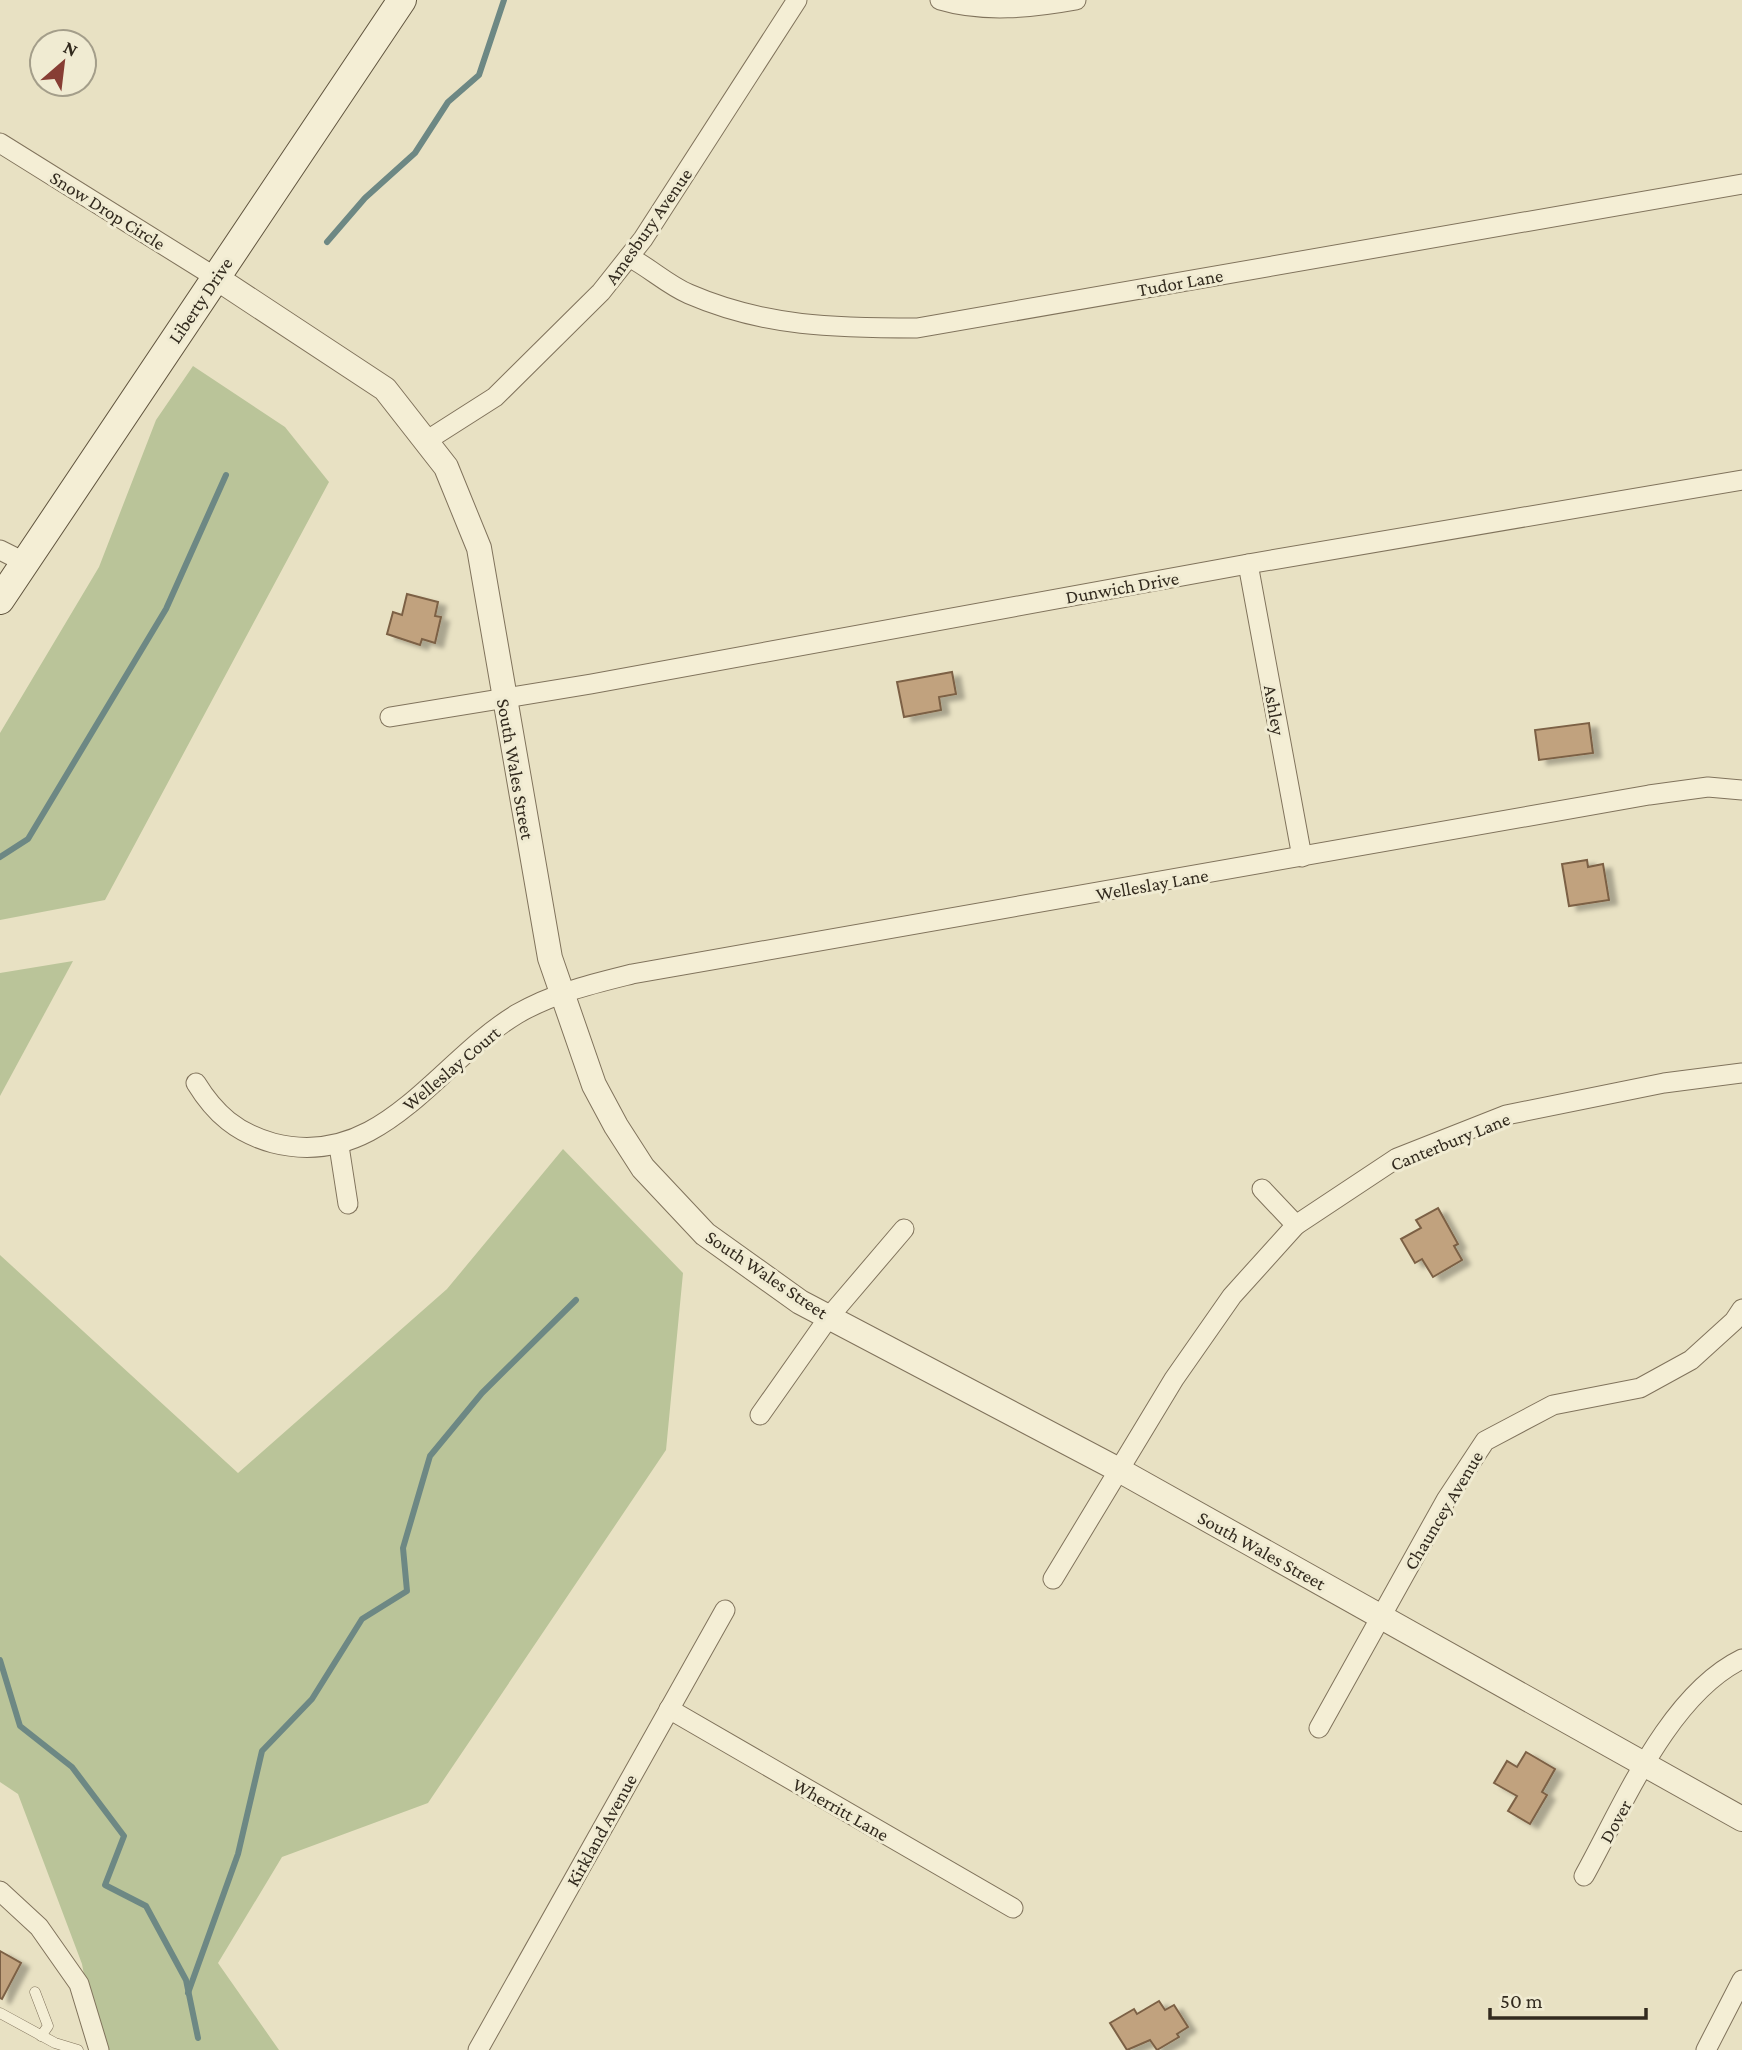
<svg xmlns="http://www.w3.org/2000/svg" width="1742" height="2050" viewBox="0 0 1742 2050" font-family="'Crimson Pro',serif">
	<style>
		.green { fill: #bac499 }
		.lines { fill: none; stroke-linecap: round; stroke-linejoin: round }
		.stream { stroke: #6d8884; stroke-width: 6 }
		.building { fill: #c1a27e; stroke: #7c6145; stroke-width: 2; filter: url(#shadow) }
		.service-casing { stroke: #80735c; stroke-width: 11 }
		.minor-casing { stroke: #80735c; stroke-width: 21 }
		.tertiary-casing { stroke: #80735c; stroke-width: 26 }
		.secondary-casing { stroke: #61553f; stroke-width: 30 }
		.service { stroke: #f4eed5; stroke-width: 10 }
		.minor { stroke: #f4eed5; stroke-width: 19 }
		.tertiary { stroke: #f4eed5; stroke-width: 24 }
		.secondary { stroke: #f4eed5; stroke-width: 28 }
		.labels { text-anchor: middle; stroke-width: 6; stroke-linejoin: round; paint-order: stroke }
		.street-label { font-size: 19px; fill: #322a1e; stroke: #f0ebd2 }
	</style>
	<defs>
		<filter id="shadow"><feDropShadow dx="8" dy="4.5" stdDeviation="2" flood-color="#0004"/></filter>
	</defs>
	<rect width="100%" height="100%" fill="#e8e1c3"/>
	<g class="green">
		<path d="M193,366l92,61 44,55 -224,418 -105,20v-187l99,-166 57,-147z"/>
		<path d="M73,961l-73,135v-123z"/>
		<path d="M563,1149l120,124 -17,177 -238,353 -146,54 -64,106 61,87h-181l-16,-86 -64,-170 -18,-12v-527l238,218 209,-184z"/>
	</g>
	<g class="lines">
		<g class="stream">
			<path d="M327,242l38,-44 50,-45 33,-51 31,-27 25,-75"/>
			<path d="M0,857l28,-18 138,-230 60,-134"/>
			<path d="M0,1660l20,66 52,41 52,69 -19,49 41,21 40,74 12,58"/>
			<path d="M188,1993l50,-139 24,-103 50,-52 50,-80 45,-28 -4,-43 27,-92 52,-63 94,-93"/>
		</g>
	</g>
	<g class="building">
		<path d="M407,594l31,8 -3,14 6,1 -6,26 -13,-4 -2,6 -33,-11 6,-22 9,3z"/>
		<path d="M952,672l4,22 -17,3 2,13 -37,7 -7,-35z"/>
		<path d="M1589,723l4,30 -54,7 -4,-30z"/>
		<path d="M1587,860l1,7 15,-3 6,36 -40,6 -7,-42z"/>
		<path d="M1438,1208l20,36 -4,2 8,14 -29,17 -11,-18 -7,4 -14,-24 20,-11 -5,-8z"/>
		<path d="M1526,1752l29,17 -13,23 5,3 -17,29 -22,-13 9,-15 -23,-13 13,-22 10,6z"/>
		<path d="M0,1951l21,12 -19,36 -2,-1z"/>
		<path d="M1159,2001l6,9 9,-5 14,22 -11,7 2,3 -22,13 -7,-10 -23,10 -17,-27 24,-14 3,5z"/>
	</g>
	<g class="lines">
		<g class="service-casing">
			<g id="service">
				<path d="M35,1992l13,34 -7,10"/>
				<path d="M0,2013l55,30 23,7"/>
			</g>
		</g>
		<g class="minor-casing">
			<g id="minor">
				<path d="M940,0c43,13 92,8 136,0"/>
				<path d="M0,143l215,134"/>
				<path d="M629,257c21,11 39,28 60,37 76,33 147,34 228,34l825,-144"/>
				<path d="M426,441l69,-44 106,-105 42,-53 154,-239"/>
				<path d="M0,550l24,12"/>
				<path d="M1248,564l54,293"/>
				<path d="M390,717l201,-33 657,-120 494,-84"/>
				<path d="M196,1083c19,31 41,50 77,60 108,28 163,-80 244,-129 36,-21 75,-30 115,-40l1017,-179 59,-8 34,3"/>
				<path d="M339,1146l9,58"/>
				<path d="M1262,1189l34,36"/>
				<path d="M760,1415l69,-98 75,-88"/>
				<path d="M1053,1579l121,-200 58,-83 64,-71 101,-67 109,-43 158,-32 78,-10"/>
				<path d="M669,1709l344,199"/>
				<path d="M1319,1728l127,-228 39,-59 68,-36 87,-17 51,-28 43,-39 8,-12"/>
				<path d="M1584,1876c39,-70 84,-181 158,-217"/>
				<path d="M0,1891l39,36 40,57 20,66"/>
				<path d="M478,2050l247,-440"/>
				<path d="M1706,2050l36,-70"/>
			</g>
		</g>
		<g class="tertiary-casing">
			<path id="tertiary" d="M215,277l170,112 61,78 33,81 71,410 44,127 22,41 27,42 62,66 95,68 319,168 623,349"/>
		</g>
		<g class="secondary-casing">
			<path id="secondary" d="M0,600l402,-600"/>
		</g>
		<use href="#service" class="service"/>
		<use href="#minor" class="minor"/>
		<use href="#tertiary" class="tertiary"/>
		<use href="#secondary" class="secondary"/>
	</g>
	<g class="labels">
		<g class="street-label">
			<text transform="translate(108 210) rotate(32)" y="7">Snow Drop Circle</text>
			<text transform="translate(648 226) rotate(-55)" y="7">Amesbury Avenue</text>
			<text transform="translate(1180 282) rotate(-10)" y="7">Tudor Lane</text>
			<text transform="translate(200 300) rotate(-56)" y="7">Liberty Drive</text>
			<text transform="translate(1122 587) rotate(-10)" y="7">Dunwich Drive</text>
			<text transform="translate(1275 710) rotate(80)" y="7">Ashley</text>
			<text transform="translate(516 769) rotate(80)" y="7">South Wales Street</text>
			<text transform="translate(1152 884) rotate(-10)" y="7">Welleslay Lane</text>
			<text transform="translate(451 1068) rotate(-40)" y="7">Welleslay Court</text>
			<text transform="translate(1450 1141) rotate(-22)" y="7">Canterbury Lane</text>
			<text transform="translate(767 1274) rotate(34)" y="7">South Wales Street</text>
			<text transform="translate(1443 1510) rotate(-59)" y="7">Chauncey Avenue</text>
			<text transform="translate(1262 1550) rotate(29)" y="7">South Wales Street</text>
			<text transform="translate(841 1809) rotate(30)" y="7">Wherritt Lane</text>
			<text transform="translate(1615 1821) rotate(-61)" y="7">Dover</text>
			<text transform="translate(601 1830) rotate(-61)" y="7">Kirkland Avenue</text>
		</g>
	</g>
	<g transform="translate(63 63) rotate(28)"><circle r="33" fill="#f0ebd2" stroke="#a49e8a" stroke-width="2"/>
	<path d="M0-5L12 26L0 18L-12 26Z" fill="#873d34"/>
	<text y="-10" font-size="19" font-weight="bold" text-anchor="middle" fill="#322a1e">N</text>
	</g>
	<path d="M1490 2008v10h156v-10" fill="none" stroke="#322a1e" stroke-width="3.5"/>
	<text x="1500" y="2008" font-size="21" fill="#322a1e" stroke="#f0ebd2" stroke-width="5" paint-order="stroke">50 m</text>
</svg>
